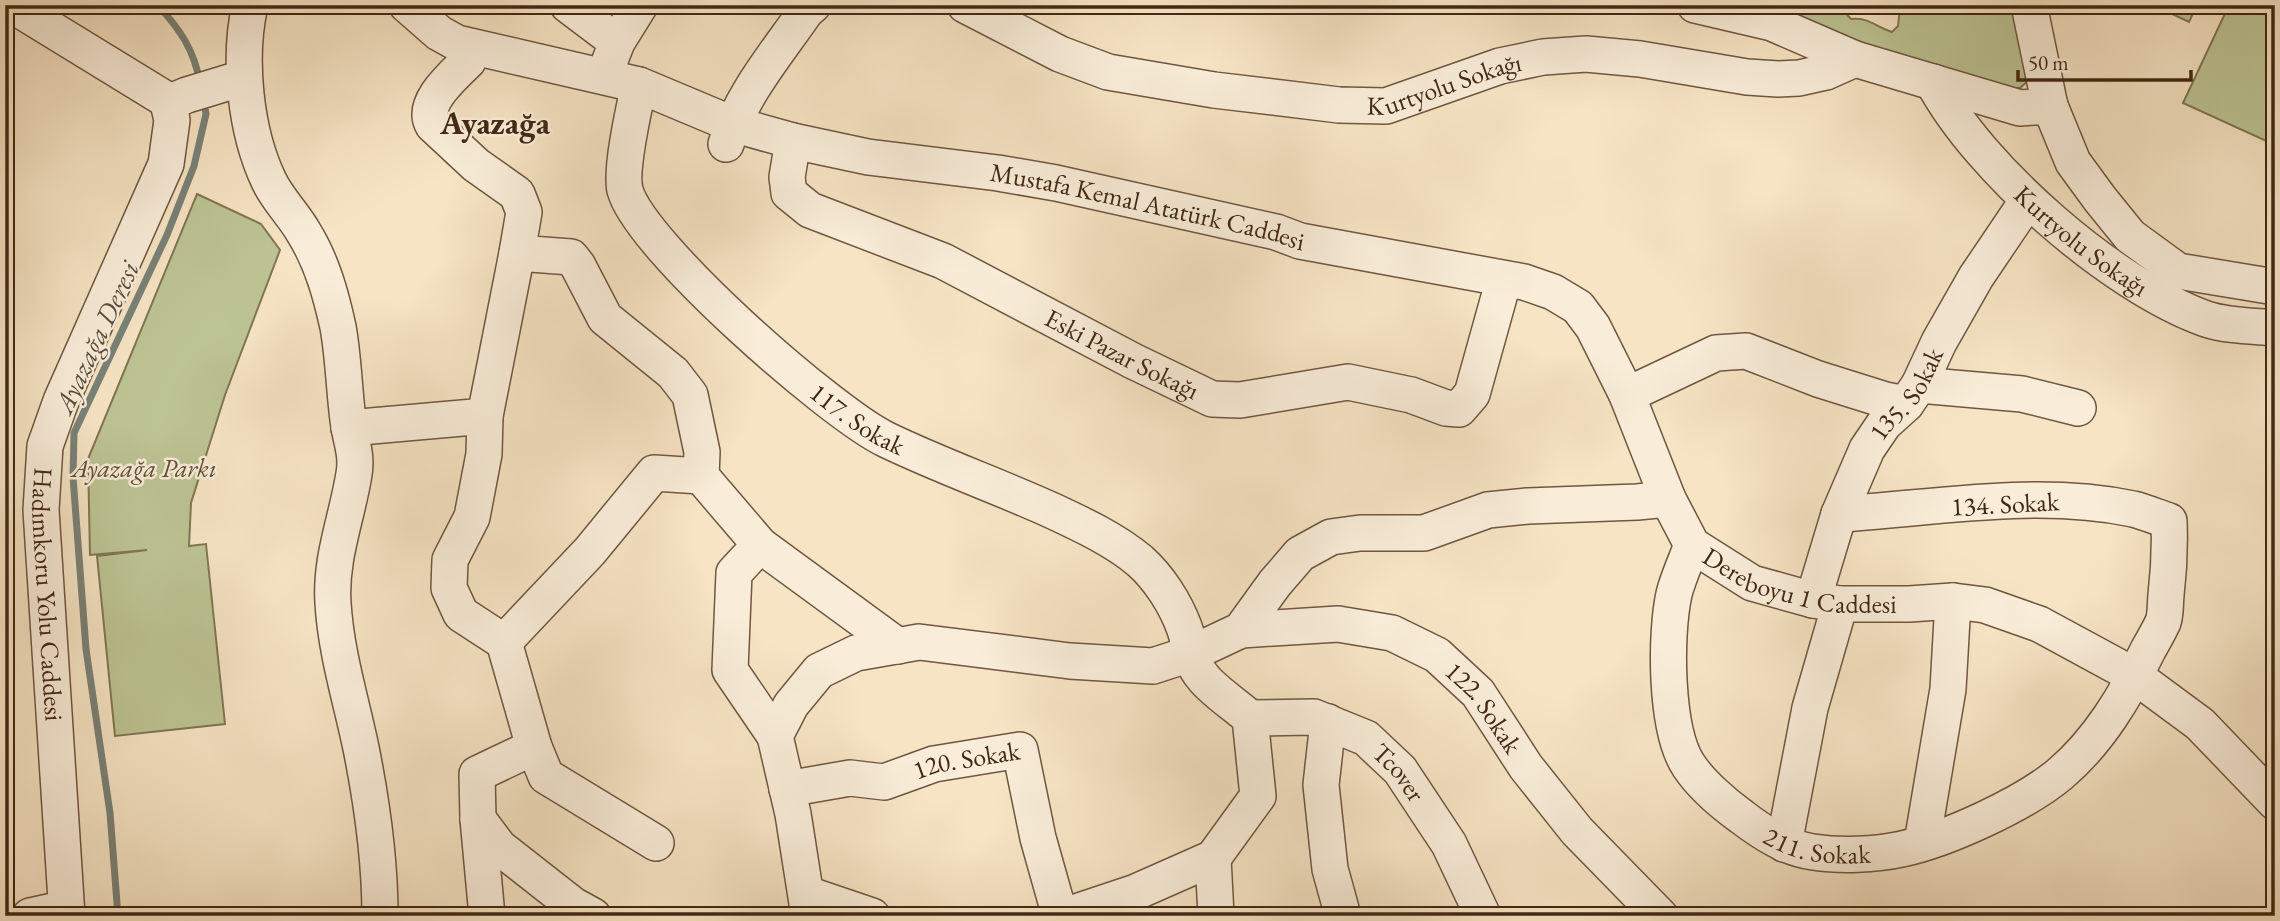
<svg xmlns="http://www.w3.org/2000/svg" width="2280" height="921" viewBox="0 0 2280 921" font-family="'EB Garamond',serif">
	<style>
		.green { fill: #bdc494; stroke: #807654; stroke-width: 2 }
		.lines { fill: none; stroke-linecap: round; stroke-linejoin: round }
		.stream { stroke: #798278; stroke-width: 7 }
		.minor-casing { stroke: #6f5740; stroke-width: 38 }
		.minor { stroke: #f9edd9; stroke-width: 35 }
		.labels { text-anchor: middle; stroke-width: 5; stroke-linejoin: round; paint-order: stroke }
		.street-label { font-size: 26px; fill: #422814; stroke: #f9edd9 }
		.park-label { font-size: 26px; font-style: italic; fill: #614f34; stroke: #f9edd9 }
		.water-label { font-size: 28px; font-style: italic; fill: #594e3e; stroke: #f9edd9 }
		.district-label { font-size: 33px; font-weight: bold; fill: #422814; stroke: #f9edd9 }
	</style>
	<rect width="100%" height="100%" fill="#f6e4c4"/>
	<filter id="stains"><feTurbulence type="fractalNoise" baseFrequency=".00286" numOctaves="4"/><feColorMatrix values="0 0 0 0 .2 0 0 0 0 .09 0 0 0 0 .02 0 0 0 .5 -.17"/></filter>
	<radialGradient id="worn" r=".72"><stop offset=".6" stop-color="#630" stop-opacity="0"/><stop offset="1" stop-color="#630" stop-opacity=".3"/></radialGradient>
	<g class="green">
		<path d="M1740,5h98l13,14c18,-2 24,8 41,13l6,-6 2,-18 25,-3h93l11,75 -9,8h-10l-76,-16z"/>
		<path d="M2153,5h44l-8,17z"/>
		<path d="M2229,5h46v140l-92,-42z"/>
		<path d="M197,194l64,30 19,26 -55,145 -34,108 -2,43 17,-2 19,180 -110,12 -18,-180 50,-6 -57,5 -2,-96z"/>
	</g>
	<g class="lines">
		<g class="stream">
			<path d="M158,5c22,25 36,44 42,78"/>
			<path d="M118,916l-8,-103 -24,-164 -13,-172 1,-44 93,-198 27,-69 12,-52 -2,-13"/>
		</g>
		<g class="minor-casing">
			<g id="minor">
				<path id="s1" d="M12,5l150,92 6,6 4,17 -6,44 -105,237 -16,45 -4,64 26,406"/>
				<path d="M250,5c-12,53 -5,126 19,176 9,19 25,34 35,52 18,29 27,62 34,94 6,33 6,67 11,100 3,17 8,29 5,47 -7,44 -24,84 -21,129 3,50 18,97 28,145 11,55 19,112 19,168"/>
				<path id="s2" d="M407,5l32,28 18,10 182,42 93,39 61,17 75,16 130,16 58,10 220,49 24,9 224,41 29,10 25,15 15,20 34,68 41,104 24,46 60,38 61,17 27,4h69l44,-3 32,4 54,19 96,52 65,48 75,78"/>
				<path d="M568,5l49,37"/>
				<path id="s3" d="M965,5l95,49 48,18 106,18 125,15 47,1 114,-40 43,-9 43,-3 54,5 107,18 31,2 21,-1 27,-6 29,-13"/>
				<path d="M1695,5l77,18 83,36 165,49 30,-2 -21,-101"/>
				<path d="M468,61c-14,14 -48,42 -35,64l43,40 41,29 7,18 -7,41 54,4 7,9 27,52 68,55 17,22 12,57 -1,24"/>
				<path d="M604,76l13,-34 23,-37"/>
				<path id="s4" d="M1933,82c46,87 180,204 273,237 21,7 47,7 69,9"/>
				<path id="s5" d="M639,85c-5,23 -19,85 -14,105 15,56 207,224 262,250 54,26 111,46 166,71 30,14 62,29 87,50 19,17 35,42 44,66 6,16 6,35 18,49 10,14 35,30 48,42l8,78 -45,62 -77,34 -72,24"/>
				<path d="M168,103l19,-8 56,-17"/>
				<path d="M2050,106l23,56 27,37 30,37 48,35 97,16"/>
				<path id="s6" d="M793,141l-6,36 2,16 21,17 133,51 190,100 79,38 28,1 108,-18 63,13 35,13 13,1 13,-15 32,-115"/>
				<path d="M726,144c15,-49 51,-91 80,-133l7,-6"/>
				<path d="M1919,385l103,9 56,14"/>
				<path d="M1627,395l89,-42 30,-2 72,28 67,21 21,4"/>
				<path d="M485,416l-1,38 -12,63 -22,43 -1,28 12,26 43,28 30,105 -57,27 1,45 9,97"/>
				<path d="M349,428l136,-12 32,-163"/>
				<path d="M701,476l59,69 138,101"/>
				<path d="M760,545l-26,28 -4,97 45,66"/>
				<path id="s7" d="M1692,545c-6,16 -14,33 -18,49 -9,41 -9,137 15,172 12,18 35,38 53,51 21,16 44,31 71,35 27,4 62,3 89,-3 46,-10 122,-45 158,-75 39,-33 66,-79 88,-124 5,-9 11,-19 15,-28 3,-8 2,-18 3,-27 3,-25 4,-48 3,-74 -12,-4 -24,-9 -36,-12 -96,-20 -197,-1 -294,5"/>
				<path id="s8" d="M1813,600l26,-86 28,-65 17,-25 22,-20 13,-19 20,-43 37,-65 52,-77"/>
				<path id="s9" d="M1241,630l97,-6 54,9 45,22 41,38 48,74 51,64 83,85"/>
				<path d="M504,642l86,-91 64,-78 47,3"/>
				<path id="s10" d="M1250,718l64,-1 52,21 34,32 49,74 34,72"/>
				<path d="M1328,722l-7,63 9,84 13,47"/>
				<path d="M534,747l12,29 110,67"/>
				<path id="s11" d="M787,789l63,-11 34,4 50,-18 86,-14 18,88 22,78"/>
				<path d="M478,819l21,28 74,58 20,11"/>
				<path d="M1922,843l26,-154 5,-88"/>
				<path d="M1784,844l26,-136 30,-104"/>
				<path d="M1213,858l3,58"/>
				<path d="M807,894l65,22"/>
				<path d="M30,916l36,-8"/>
				<path d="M809,916l-16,-102 -18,-78 16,-31 28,-34 37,-18 63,-11 151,19 83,5 37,-12 51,-24 34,-47 25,-29 31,-17 29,-4h64l64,-23 40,-4 109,-4 31,-3"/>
			</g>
		</g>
		<use href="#minor" class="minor"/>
	</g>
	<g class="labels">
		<g class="street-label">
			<text dy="9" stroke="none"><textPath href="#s3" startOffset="500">Kurtyolu Sokağı</textPath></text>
			<text dy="9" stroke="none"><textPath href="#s2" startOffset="775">Mustafa Kemal Atatürk Caddesi</textPath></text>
			<text dy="9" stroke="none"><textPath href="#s4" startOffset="219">Kurtyolu Sokağı</textPath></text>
			<text dy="9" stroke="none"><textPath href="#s6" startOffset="424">Eski Pazar Sokağı</textPath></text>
			<text dy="9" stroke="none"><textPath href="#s8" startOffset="229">135. Sokak</textPath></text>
			<text dy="9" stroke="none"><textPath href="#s5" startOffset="436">117. Sokak</textPath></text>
			<text transform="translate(2005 504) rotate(-3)" y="9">134. Sokak</text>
			<text dy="9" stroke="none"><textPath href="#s2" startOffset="1601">Dereboyu 1 Caddesi</textPath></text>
			<text dy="9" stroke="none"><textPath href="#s1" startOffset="702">Hadımkoru Yolu Caddesi</textPath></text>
			<text dy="9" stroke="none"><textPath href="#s9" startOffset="273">122. Sokak</textPath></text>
			<text dy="9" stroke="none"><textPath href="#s11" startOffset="184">120. Sokak</textPath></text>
			<text dy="9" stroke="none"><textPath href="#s10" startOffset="168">Tcover</textPath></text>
			<text dy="9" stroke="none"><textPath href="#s7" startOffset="385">211. Sokak</textPath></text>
		</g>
		<g class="park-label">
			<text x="144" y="477">Ayazağa Parkı</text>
		</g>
		<g class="water-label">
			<text transform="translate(96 337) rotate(-65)" y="10">Ayazağa Deresi</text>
		</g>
		<g class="district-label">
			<text x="495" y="134">Ayazağa</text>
		</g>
	</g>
	<rect width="2280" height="921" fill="none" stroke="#f6e4c4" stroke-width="28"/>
	<rect x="7" y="7" width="2266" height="907" fill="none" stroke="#422814" stroke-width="3.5"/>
	<rect x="14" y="14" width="2252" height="893" fill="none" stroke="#422814" stroke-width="2"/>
	<path d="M2018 70v10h173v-10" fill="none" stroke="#422814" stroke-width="3.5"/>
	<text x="2028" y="70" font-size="21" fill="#422814" stroke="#f9edd9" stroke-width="5" paint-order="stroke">50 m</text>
	<rect width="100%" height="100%" filter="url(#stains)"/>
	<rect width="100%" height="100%" fill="url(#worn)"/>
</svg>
